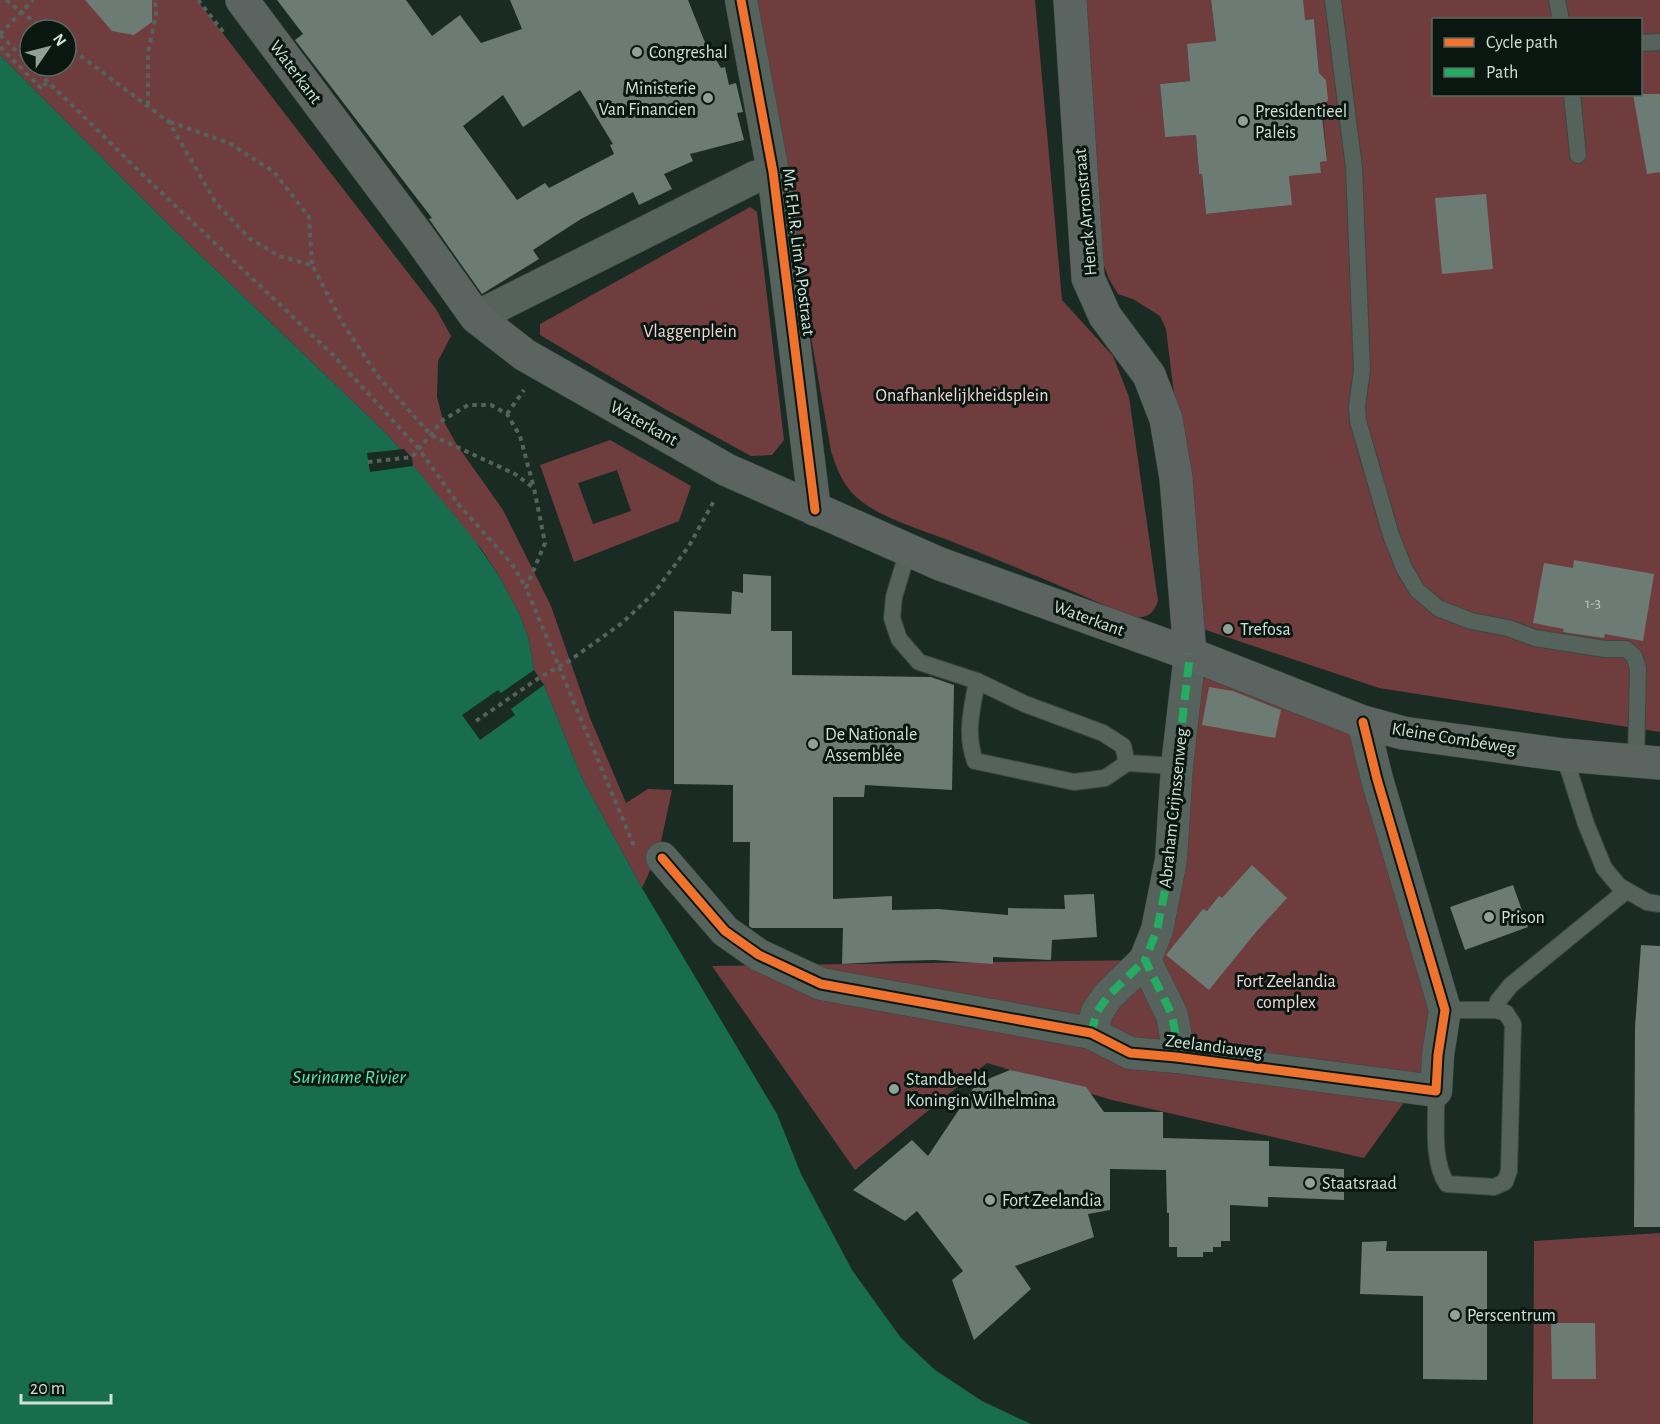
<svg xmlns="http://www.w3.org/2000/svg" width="1660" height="1424" viewBox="0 0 1660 1424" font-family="'Alegreya Sans',sans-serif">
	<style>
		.green { fill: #703d3e; fill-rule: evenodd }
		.water { fill: #176d4e }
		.pier { fill: #1a2b24 }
		.building { fill: #6c7b74; fill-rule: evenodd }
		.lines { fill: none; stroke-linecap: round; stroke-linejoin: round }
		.service-casing { stroke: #3a4841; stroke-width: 18 }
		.minor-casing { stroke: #3a4841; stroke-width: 33 }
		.secondary-casing { stroke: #3a4841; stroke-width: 34 }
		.path { stroke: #56625c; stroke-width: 4; stroke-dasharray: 4.5 4.5; stroke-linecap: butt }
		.service { stroke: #56625c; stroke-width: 16 }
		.minor { stroke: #56625c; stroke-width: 32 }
		.secondary { stroke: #5b6460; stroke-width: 33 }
		.quiet { stroke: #26ab63; stroke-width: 8; stroke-dasharray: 15 8; stroke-linecap: butt }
		.cycleway-casing { stroke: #0a1711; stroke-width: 13 }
		.cycleway { stroke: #ef722f; stroke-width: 9 }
		.poi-dot { fill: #90a199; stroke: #0a1711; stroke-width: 2 }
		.labels { text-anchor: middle; stroke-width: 6; stroke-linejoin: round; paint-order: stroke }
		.number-label { font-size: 15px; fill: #b6c8bf }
		.poi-label { font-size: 18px; fill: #cfe1d8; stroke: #0a1711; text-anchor: start }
		.street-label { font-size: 18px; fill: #cfe1d8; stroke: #0a1711 }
		.park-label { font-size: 18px; fill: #f3d7d7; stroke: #0a1711 }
		.water-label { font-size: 20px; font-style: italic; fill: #57eeb2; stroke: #0a1711 }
	</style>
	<rect width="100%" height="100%" fill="#1a2b24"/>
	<g class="green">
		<path d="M0,0h197l239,309 15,27 -13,25 -1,36 6,23 14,25 46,65 48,96 39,112 36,85 22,-14 24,1 -13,61 -17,37 -60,-110 -38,-93 -10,-15 -5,-30 -9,-25 -21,-39 -17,-26 -94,-115 -220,-211 -168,-169zM30,30h36v36h-36z"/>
		<path d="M752,0h283l27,300 51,56 16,41 29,204c-5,14 -12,18 -27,16 -57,-26 -115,-50 -173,-73 -29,-12 -73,-24 -97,-43 -17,-13 -24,-31 -30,-50z"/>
		<path d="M1081,0h130l5,41 -29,4 3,36 -30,3 5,52 31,-1 3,39h3l4,40 85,-9 -2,-29 32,-3 -1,-11 7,-1 -13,-142 -15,2 4,-21h357v732l-281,-44 -176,-59 -37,-300 -6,-13 -27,-17 -15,-5 -9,-15 -6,-16zM1434,20h206v74h-206z"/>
		<path d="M750,207l7,5 27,228 -12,15 -21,1 -86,-47 -125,-74v-11z"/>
		<path d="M610,440l81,46 -12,35 -105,41 -34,-97zM617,470l14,41 -38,13 -15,-41z"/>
		<path d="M1190,654l173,68 81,299 -6,34 -74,103 -252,-58 -125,-37 -132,107 -143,-204 433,-6z"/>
		<path d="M1660,1233v191h-127l1,-183z"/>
	</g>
	<path class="water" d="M0,55l168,169 220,211 85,103 26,38 21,39 9,25 5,30 10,15 38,93 60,110 135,226 24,60 51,96 49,68 34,32 47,31 49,23h-1031z"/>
	<g class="pier">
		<path d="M404,449l8,9 1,8 -43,6 -3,-19z"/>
		<path d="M534,670l10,15 -33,24 4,6 -35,25 -18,-25 36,-25 3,3z"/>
	</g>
	<g class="building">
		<path d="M85,0h67v22l-18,13 -22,-4z"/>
		<path d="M277,0h129l26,36 28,-21 21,28 41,-14 -12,-29h178l16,40 17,28 4,-1 4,18 7,-2 7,29 -6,1 7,27 -54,14 3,7 -29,13 8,15 -33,16 -6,-13 -52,27 -48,31 6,9 -57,35 -53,-75 3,-1 -137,-178 8,-6zM580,90l33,54 -3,1 4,9 -65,34 -4,-5 -28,17 -54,-74 40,-31 20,32z"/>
		<path d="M1211,0h92l2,20 9,-1 5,54 7,7 2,20 -7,7 6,54 -7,1 1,11 -32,3 3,29 -86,9 -4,-40h-3l-3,-39 -31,2 -5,-53 30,-3 -3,-37 29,-3z"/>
		<path d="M1633,94h27v78l-13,2z"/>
		<path d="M1486,194l7,75 -51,5 -7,-76z"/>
		<path d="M1574,560l80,14 -11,67 -38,-7 -1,4 -41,-6 1,-3 -31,-6 11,-60 29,5z"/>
		<path d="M743,574l28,2v55h21v44l139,2 23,8 -2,105 -87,-5 -1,12h-31v102l59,-3v14l46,-1 70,6v-7l57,1 -1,-14 30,-1 3,43 -45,3 -1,20 -58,-3v7l-59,-4 -38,1 -54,3 1,-36h-91l-3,-2 1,-84h-17v-57l-59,-1v-173l57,3 1,-23 11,2z"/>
		<path d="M1209,687l24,4 48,19 -6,28 -73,-13z"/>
		<path d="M1252,865l35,33 -31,34 -47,58 -43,-35 37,-46 4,2 12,-15 3,2z"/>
		<path d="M1513,885l15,42 -63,23 -15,-43z"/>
		<path d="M1641,945l19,1v281h-26l1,-200z"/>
		<path d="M1010,1070l76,17 18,25h59v26l106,3v25l75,3v31l-76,-3v10l-38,-2v36h-9v6h-8v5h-10v5h-26v-10h-8v-34h-2l-1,-43 -56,-1v41l-22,4 6,23 -79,29 16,23 -57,51 -22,-60 11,-9 -46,-60 -12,10 -52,-31 59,-50 16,16 48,-72z"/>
		<path d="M1387,1241l-1,10h101v129l-64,-1v-83l-63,-2 2,-52z"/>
		<path d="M1551,1323h44l1,56h-44z"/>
	</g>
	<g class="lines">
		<g class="service-casing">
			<g id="service">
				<path d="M1333,0l21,168 8,202 -5,36 1,15 33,114 13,33 13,22 21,18 33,13 37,7 27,10 70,11h21l8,7 4,12 -2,93"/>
				<path d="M1557,0l4,20"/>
				<path d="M1640,43l20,-1"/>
				<path d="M1572,94l6,61"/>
				<path d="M908,550l-14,47 -2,21 7,21 20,23 58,19 48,23 78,29 20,13 4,17"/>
				<path d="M977,681c-5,27 -12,53 -2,80l99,21 31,-4 22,-15 50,3"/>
				<path d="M1564,755l22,69 18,44 15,18 28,16 13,2"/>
				<path d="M1496,1010l2,-9 13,-16 115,-94"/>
				<path d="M1436,1091c1,28 -5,70 11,93l47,3 11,-5 4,-11 4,-147 -7,-11 -10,-3h-51"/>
			</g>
		</g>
		<g class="minor-casing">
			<g id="minor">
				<path d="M741,0l32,172 42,338"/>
				<path d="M476,317l279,-140 18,-5"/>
				<path d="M662,858l63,73 34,24 62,29 270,49 39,20 46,4 260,34 2,-36 7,-45 -68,-231 -14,-57"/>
				<path d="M1091,1033l6,-21 11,-16 37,-36"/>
				<path d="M1176,1057v-20l-4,-22 -27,-55 12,-30 14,-70 6,-94 13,-112"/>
			</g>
		</g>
		<g class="secondary-casing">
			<g id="secondary">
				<path d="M242,0l177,237 57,80 49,38 202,115 213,94 250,90 173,68 40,11 161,22 96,8"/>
				<path d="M1070,0l18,278 17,38 44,59 17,44 10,59 14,176"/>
			</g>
		</g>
		<g class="path">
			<path d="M6,0l39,30"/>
			<path d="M198,0l26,33"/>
			<path d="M0,34l33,-34"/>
			<path d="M0,35l30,29"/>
			<path d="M66,45l103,77 47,81 33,35 30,18 33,9 30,57 36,54 53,59 84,39 19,14 11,55 -19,45 108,258"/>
			<path d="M0,47l42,42 3,-5 5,4 2,-2"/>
			<path d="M32,66l111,109 190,180 86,94 40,56 53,59 14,24"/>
			<path d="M148,105v-52l8,-39 -1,-14"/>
			<path d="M170,122l59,21 45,29 35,45 3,48"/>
			<path d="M507,414l17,-24"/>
			<path d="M368,462l44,-5 31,-37 25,-15h23l16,9 13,22 14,52"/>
			<path d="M476,721l63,-43 30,-17 53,-38 32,-30 35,-47 26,-47"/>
		</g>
		<use href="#service" class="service"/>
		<use href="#minor" class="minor"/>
		<use href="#secondary" class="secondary"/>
		<g class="quiet">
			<path d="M1091,1033l6,-21 11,-16 37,-36"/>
			<path d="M1176,1057v-20l-4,-22 -27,-55 12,-30 14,-70 6,-94 13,-112"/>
		</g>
		<g class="cycleway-casing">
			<g id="cycleway">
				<path d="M741,0l32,172 42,338"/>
				<path d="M662,858l63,73 34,24 62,29 270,49 39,20 46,4 260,34 2,-36 7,-45 -68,-231 -14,-57"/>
			</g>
		</g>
		<use href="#cycleway" class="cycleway"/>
	</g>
	<g class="poi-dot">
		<circle cx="637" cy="52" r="6"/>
		<circle cx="708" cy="98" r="6"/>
		<circle cx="1243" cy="121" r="6"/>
		<circle cx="1228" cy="629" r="6"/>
		<circle cx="813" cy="744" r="6"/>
		<circle cx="1489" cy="917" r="6"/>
		<circle cx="894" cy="1089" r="6"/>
		<circle cx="1310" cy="1183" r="6"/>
		<circle cx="990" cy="1200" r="6"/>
		<circle cx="1455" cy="1315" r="6"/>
	</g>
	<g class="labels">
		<g class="number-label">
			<text x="1593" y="608">1-3</text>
		</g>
		<g class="poi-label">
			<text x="649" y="58">Congreshal</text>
			<text x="696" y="94" text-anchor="end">Ministerie<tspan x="696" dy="21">Van Financien</tspan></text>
			<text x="1255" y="117">Presidentieel<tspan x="1255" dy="21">Paleis</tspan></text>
			<text x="1240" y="635">Trefosa</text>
			<text x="825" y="740">De Nationale<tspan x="825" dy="21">Assemblée</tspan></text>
			<text x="1501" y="923">Prison</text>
			<text x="906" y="1085">Standbeeld<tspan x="906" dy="21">Koningin Wilhelmina</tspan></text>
			<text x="1322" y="1189">Staatsraad</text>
			<text x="1002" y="1206">Fort Zeelandia</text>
			<text x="1467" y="1321">Perscentrum</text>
		</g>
		<g class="street-label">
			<text transform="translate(296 72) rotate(53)" y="6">Waterkant</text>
			<text transform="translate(1085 212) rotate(-95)" y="6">Henck Arronstraat</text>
			<text transform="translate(799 252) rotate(83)" y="6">Mr. F.H.R. Lim A Postraat</text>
			<text transform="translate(644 423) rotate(29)" y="6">Waterkant</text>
			<text transform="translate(1089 618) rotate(20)" y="6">Waterkant</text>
			<text transform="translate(1454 738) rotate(9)" y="6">Kleine Combéweg</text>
			<text transform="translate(1173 808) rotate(-84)" y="6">Abraham Crijnssenweg</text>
			<text transform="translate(1214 1046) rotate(7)" y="6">Zeelandiaweg</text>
		</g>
		<g class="park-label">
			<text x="690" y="337">Vlaggenplein</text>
			<text x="962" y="401">Onafhankelijkheidsplein</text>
			<text x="1286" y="987">Fort Zeelandia<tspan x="1286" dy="21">complex</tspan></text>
		</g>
		<g class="water-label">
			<text x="349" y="1083">Suriname Rivier</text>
		</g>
	</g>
	<rect x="1432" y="18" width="210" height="78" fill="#0a1711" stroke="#596861" stroke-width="1.5"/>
	<rect x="1444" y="38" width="30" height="9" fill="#ef722f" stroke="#596861" stroke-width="1.5"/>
	<text x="1486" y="48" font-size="18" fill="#cfe1d8">Cycle path</text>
	<rect x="1444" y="68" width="30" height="9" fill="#26ab63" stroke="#596861" stroke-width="1.5"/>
	<text x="1486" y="78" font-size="18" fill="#cfe1d8">Path</text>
	<g transform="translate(48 48) rotate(55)"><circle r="28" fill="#0a1711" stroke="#596861" stroke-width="1.5"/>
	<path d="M0-4.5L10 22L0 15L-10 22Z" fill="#90a199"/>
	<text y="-9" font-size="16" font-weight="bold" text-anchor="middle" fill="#cfe1d8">N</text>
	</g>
	<path d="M21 1394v9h90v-9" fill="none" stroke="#cfe1d8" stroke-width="3"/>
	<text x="30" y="1394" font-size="18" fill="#cfe1d8" stroke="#0a1711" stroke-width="4.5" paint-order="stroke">20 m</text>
</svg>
